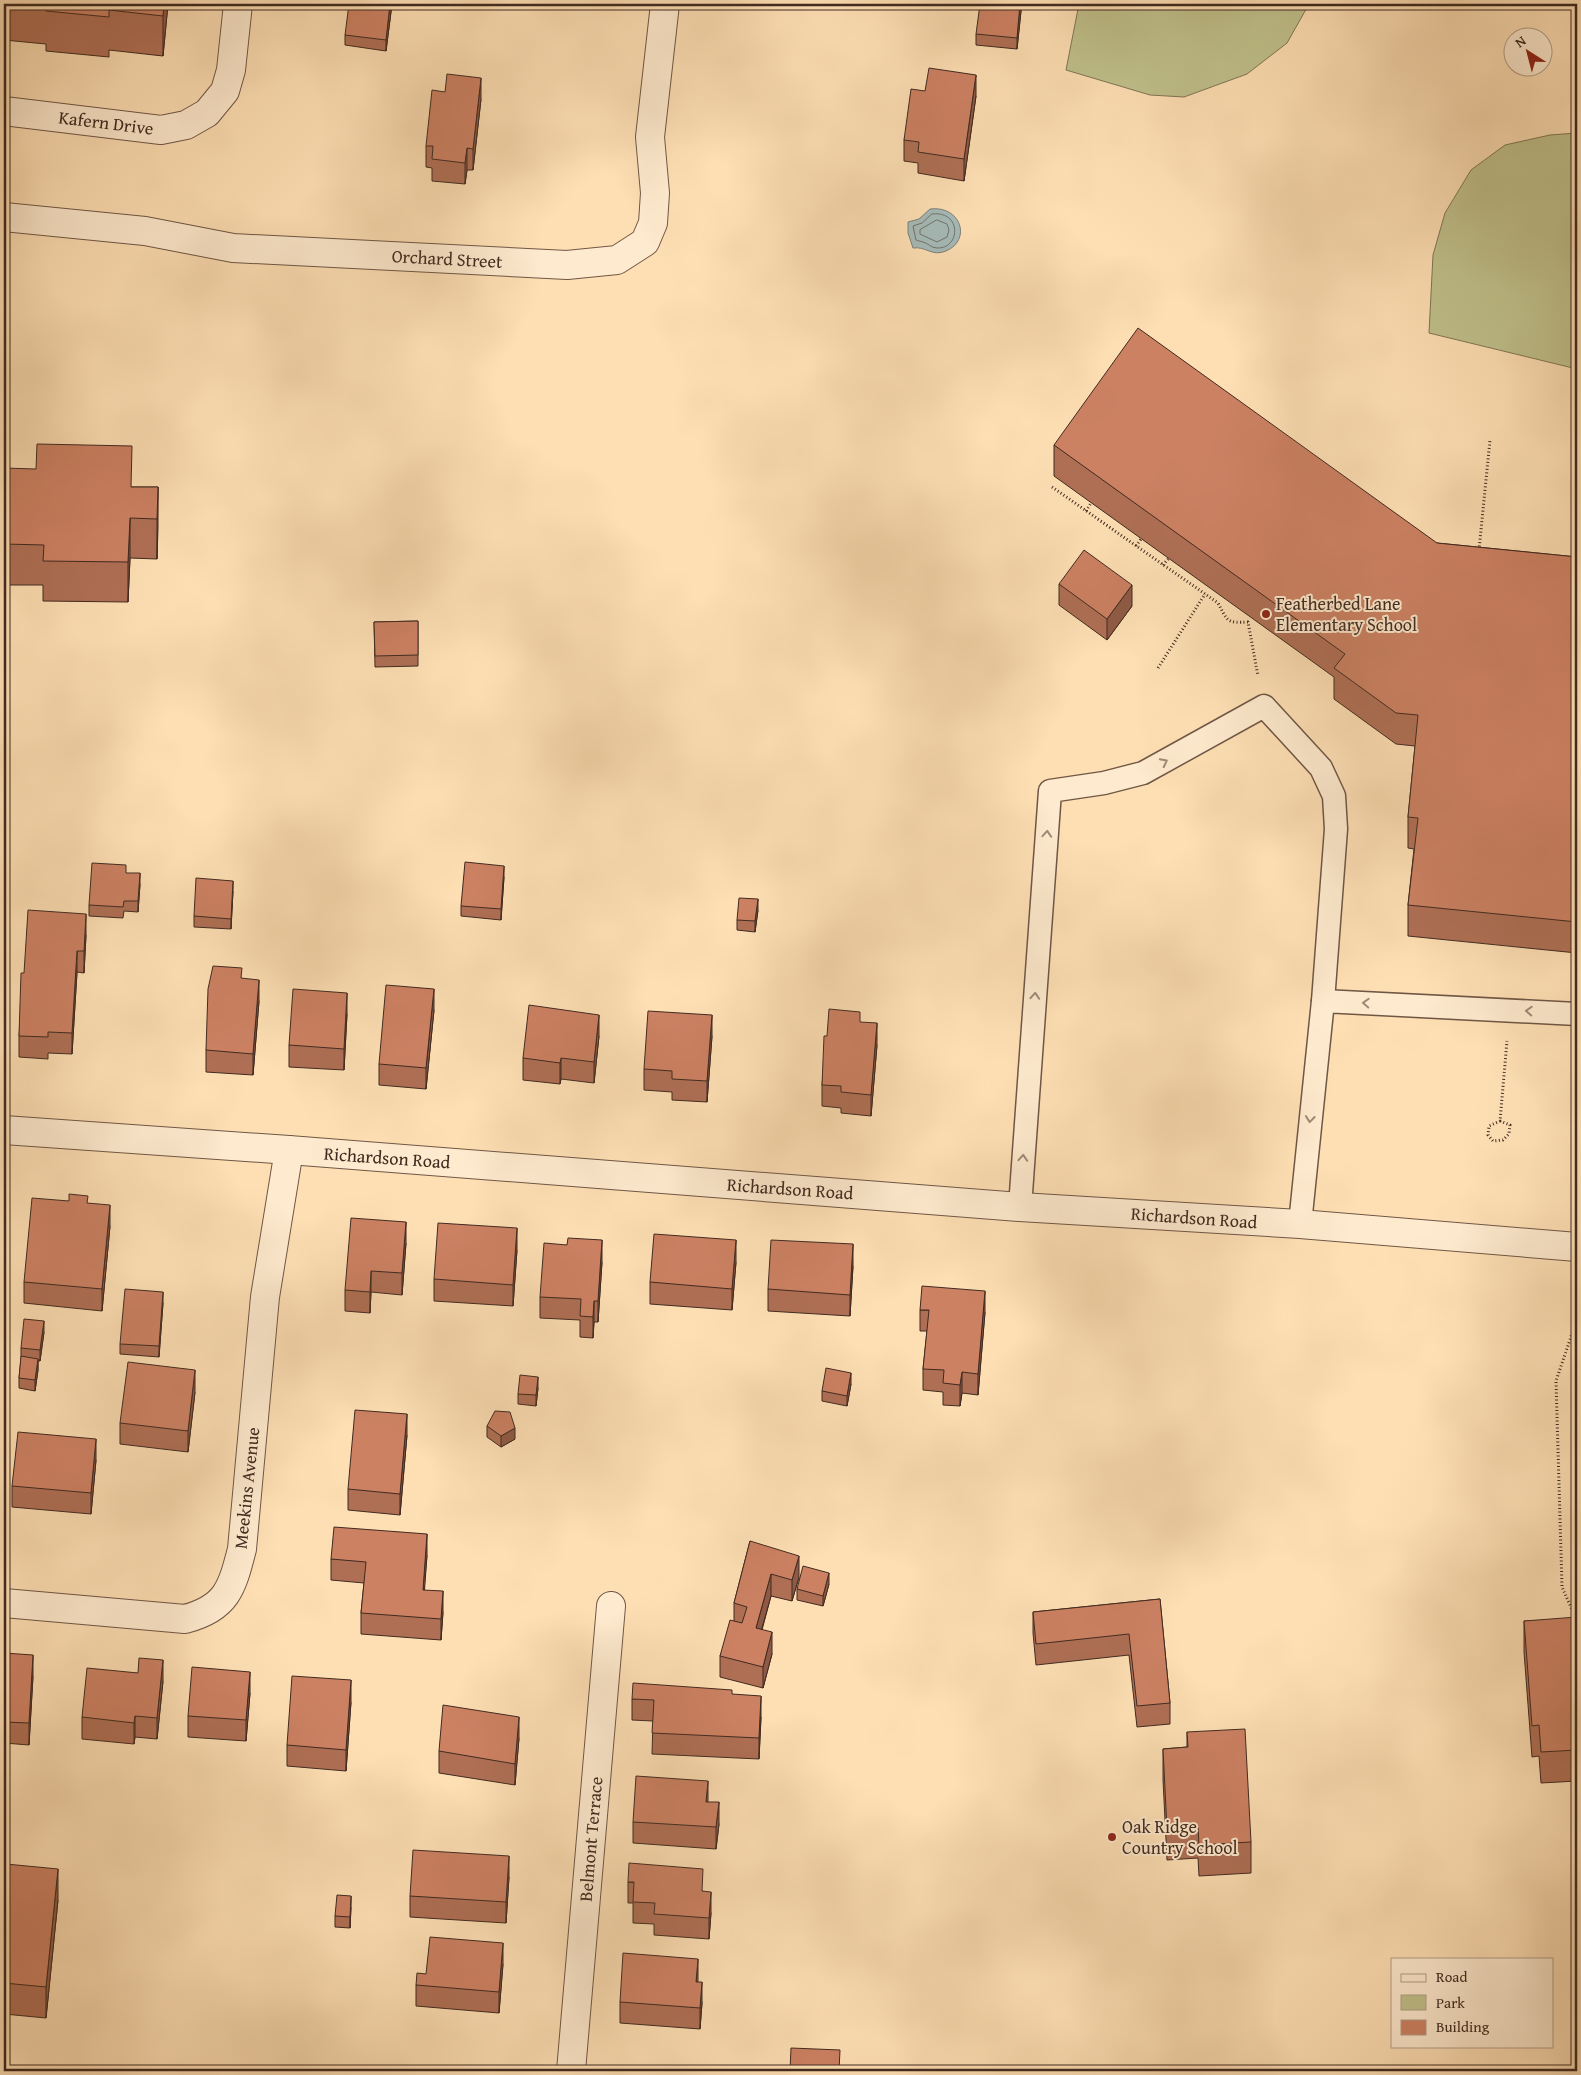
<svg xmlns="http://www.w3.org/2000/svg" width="1581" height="2075" viewBox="0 0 1581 2075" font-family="'Gentium Book Plus',serif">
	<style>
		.park { fill: #c0c18c; stroke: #807656 }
		.water { fill: #a5bab8; stroke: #7d807b }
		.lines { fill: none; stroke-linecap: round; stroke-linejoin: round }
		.shore { stroke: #72726c; stroke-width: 1 }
		.lane-casing { stroke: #705745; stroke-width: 25 }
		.street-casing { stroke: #705745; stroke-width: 30 }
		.path { stroke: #402a20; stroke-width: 3; stroke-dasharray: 1 2.5; stroke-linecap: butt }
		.lane { stroke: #feeace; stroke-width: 22 }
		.street { stroke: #feeace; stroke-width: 28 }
		.wall { fill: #af6f55; stroke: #402a20 }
		.shaded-wall { fill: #8f5a45; stroke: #402a20 }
		.building { fill: #cc8163; stroke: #402a20 }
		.oneway { stroke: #9f8a77 }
		.poi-dot { fill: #8f2418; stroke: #feeace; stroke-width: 2 }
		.labels { text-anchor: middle; stroke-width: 4; stroke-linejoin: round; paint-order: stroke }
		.street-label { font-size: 18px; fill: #402a20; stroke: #feeace }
		.poi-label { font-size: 18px; fill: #402a20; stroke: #feeace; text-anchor: start }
	</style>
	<rect width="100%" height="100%" fill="#fedfb4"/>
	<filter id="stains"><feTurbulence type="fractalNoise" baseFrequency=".004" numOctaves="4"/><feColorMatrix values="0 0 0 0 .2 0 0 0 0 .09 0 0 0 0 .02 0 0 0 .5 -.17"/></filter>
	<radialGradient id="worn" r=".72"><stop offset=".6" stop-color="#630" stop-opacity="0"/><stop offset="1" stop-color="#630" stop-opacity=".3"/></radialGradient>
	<g class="park">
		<path d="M1079,4h230l-22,39 -40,31 -63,23 -34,-2 -84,-25z"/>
		<path d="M1577,133v236l-148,-36 4,-78 12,-42 26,-43 34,-25 45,-10z"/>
	</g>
	<path class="water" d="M930,209c31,-4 42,31 16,42 -14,6 -20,-5 -33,-3l-5,-15v-11l11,-3z"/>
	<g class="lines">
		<g class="shore">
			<path d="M932,214c30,-4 29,35 5,34 -6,0 -9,-5 -14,-6 -3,-1 -5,-1 -7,-2l-3,-14 9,-3z"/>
			<path d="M937,220l10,4 2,6 -2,7 -10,5 -17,-8v-4z"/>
		</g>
		<g class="lane-casing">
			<g id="lane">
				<path d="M1020,1207l30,-416 54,-8 39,-10 121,-67 57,62 13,28 2,33 -13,172"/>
				<path d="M1300,1224l23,-223 254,13"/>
			</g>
		</g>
		<g class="street-casing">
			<g id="street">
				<path d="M4,111l157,19 25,-5 21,-12 18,-22 6,-21 7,-66"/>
				<path d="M4,217l141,14 88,17 334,17 50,-5 28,-18 8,-19 2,-30 -5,-56 15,-133"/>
				<path d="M4,1130l285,20 731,57 280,17 277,23"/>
				<path d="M4,1603l181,16c42,-11 47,-31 57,-70l23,-252 24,-147"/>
				<path d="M571,2071l40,-465"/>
			</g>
		</g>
		<g class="path">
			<path d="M1052,487l166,116c10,19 9,20 30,19l10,54"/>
			<path d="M1086,511l5,-8"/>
			<path d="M1136,546l5,-7"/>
			<path d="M1479,550l11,-110"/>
			<path d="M1163,565l6,-7"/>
			<path d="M1158,668l47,-74"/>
			<path d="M1500,1121l10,4 -1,9 -6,6 -10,1 -5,-6 1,-9 11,-5 7,-80"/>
			<path d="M1577,1319l-21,62 6,206 15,34"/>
		</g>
		<use href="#lane" class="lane"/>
		<use href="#street" class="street"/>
	</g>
	<g class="wall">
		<path d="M4,4h164l-5,52 -54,-6v7l-63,-6v-7l-42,-4z"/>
		<path d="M392,4l-6,47 -41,-6v-10z"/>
		<path d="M1021,4v7l-4,38 -41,-4v-11z"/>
		<path d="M925,91l51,5 -12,85 -46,-8v-10l-14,-2v-21z"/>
		<path d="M481,99l-8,71h-6l-2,14 -33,-3v-13l-6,-1v-21z"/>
		<path d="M1054,445l383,98 140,14v396l-169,-17v-31l6,-56 -6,-1v-31l7,-71 -19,-2 -62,-45v-22l-280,-201z"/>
		<path d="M4,468l128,19h26l-1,72 -27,-1 -2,44 -85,-1v-16h-39z"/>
		<path d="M1059,584l73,22 -25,34 -48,-35z"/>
		<path d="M418,621v45l-43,1 -1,-45z"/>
		<path d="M126,873l14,11 -2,28 -14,-1 -1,7 -34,-2v-11z"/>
		<path d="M504,877l-3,43 -40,-4v-10z"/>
		<path d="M233,891l-2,38 -37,-2v-11z"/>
		<path d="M758,910l-3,22 -18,-2v-10z"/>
		<path d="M86,935l-2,38 -7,-1 -5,82 -24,-1v6l-29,-2v-21l5,-63z"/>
		<path d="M242,978l17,23 -6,74 -47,-3v-22z"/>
		<path d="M434,1010l-8,79 -47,-4v-21z"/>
		<path d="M347,1014l-3,56 -55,-3v-22z"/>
		<path d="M860,1022l17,23 -6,71 -30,-3v-5l-19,-2v-21l5,-49z"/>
		<path d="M599,1036l-5,47 -33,-4 -1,5 -37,-4v-22z"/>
		<path d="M712,1036l-5,66 -35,-2v-8l-28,-2v-21z"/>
		<path d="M1577,1142v28h-1v-21z"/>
		<path d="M88,1203l22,23 -8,85 -78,-8v-21z"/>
		<path d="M406,1243l-4,52 -31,-3 -1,21 -25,-2v-21z"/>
		<path d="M517,1250l-4,56 -79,-5v-22z"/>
		<path d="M602,1262l-4,60h-4l-1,16 -13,-1v-17l-40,-2v-21z"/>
		<path d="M736,1262l-4,48 -82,-6v-22z"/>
		<path d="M853,1266l-3,50 -82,-5v-22z"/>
		<path d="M163,1303l-4,54 -39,-3v-10z"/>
		<path d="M920,1310l65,2 -7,83 -16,-2 -2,13 -17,-1v-13l-20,-2v-21l4,-38h-7z"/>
		<path d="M44,1332l-4,29h-2v9l-3,21 -16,-3v-10l2,-19v-11z"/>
		<path d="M851,1384l-4,22 -25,-5v-10z"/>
		<path d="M538,1388l-2,18 -18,-2v-10z"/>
		<path d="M195,1392l-7,60 -68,-8v-21z"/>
		<path d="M487,1426l28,13 -14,8 -14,-10z"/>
		<path d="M407,1435l-7,80 -52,-5v-21z"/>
		<path d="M96,1460l-5,54 -79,-7v-21z"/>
		<path d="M750,1541l49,36 -7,24 -21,-5 -9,34 10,24 -9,34 -43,-11v-21l14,-35v-18z"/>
		<path d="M427,1555l-3,35 19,22 -2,28 -80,-6v-21l3,-30 -33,-3v-21z"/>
		<path d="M829,1584l-6,22 -26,-6v-11z"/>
		<path d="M1160,1599l10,104v21l-33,3 -8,-72 -93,10 -3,-32v-21z"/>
		<path d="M1524,1621h53v160l-36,2 -2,-27 -7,1 -8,-105z"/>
		<path d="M4,1653l29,23 -4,69 -25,-2z"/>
		<path d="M163,1681l-6,58 -22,-2 -1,7 -52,-5v-22z"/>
		<path d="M250,1693l-4,48 -58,-4v-21z"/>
		<path d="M732,1694l29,23 -2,42 -107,-5 1,-33 -21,-1v-21z"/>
		<path d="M351,1702l-5,69 -59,-5v-21z"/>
		<path d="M1187,1732l64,110v31l-52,3 -1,-18 -31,2 -4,-80v-31l24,-2z"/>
		<path d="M519,1738l-4,47 -76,-12v-22z"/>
		<path d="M708,1802l11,22 -3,25 -83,-6v-21z"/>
		<path d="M509,1877l-3,46 -96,-6v-21z"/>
		<path d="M628,1882l75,9 8,22 -2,26 -55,-4v-11l-21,-1v-20h-5z"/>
		<path d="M4,1887l54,13 -12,118 -42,-4z"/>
		<path d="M351,1907l-1,21 -15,-1v-11z"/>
		<path d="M503,1964l-4,49 -83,-7v-21z"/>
		<path d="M698,1982l4,21 -2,26 -80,-6v-21z"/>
	</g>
	<g class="shaded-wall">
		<path d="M164,4h4l-5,52v-40z"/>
		<path d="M390,4h2l-6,47v-11z"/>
		<path d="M1020,4l1,7 -4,38v-11z"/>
		<path d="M976,75v21l-12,85v-22z"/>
		<path d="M481,78v21l-8,71v-21z"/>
		<path d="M467,148v22l-2,14v-21z"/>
		<path d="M158,487v41l-1,31v-40z"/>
		<path d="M130,518v40l-2,44v-40z"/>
		<path d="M1132,585v21l-25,34v-21z"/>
		<path d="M504,866v11l-3,43v-11z"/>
		<path d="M140,873v11l-2,28v-11z"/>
		<path d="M233,881v10l-2,38v-10z"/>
		<path d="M758,899v11l-3,22v-11z"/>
		<path d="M86,914v21l-2,38v-22z"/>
		<path d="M77,951v21l-5,82v-21z"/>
		<path d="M259,980v21l-6,74v-21z"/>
		<path d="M434,989v21l-8,79v-21z"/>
		<path d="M347,993v21l-3,56v-21z"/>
		<path d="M599,1015v21l-5,47v-21z"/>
		<path d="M712,1015v21l-5,66v-21z"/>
		<path d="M877,1023v22l-6,71v-21z"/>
		<path d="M561,1058v21l-1,5v-21z"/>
		<path d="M110,1205v21l-8,85v-22z"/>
		<path d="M406,1222v21l-4,52v-22z"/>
		<path d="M517,1228v22l-4,56v-21z"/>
		<path d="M602,1240v22l-4,60v-21z"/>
		<path d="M736,1240v22l-4,48v-21z"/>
		<path d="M853,1244v22l-3,50v-21z"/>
		<path d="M371,1271v21l-1,21v-21z"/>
		<path d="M985,1291v21l-7,83v-21z"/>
		<path d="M163,1292v11l-4,54v-11z"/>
		<path d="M594,1301v21l-1,16v-21z"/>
		<path d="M44,1321v11l-4,29v-11z"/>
		<path d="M38,1359v11l-3,21v-11z"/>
		<path d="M195,1370v22l-7,60v-21z"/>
		<path d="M962,1372v21l-2,13v-21z"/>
		<path d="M851,1373v11l-4,22v-10z"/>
		<path d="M538,1377v11l-2,18v-11z"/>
		<path d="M407,1414v21l-7,80v-21z"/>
		<path d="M515,1428v11l-14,8v-11z"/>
		<path d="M96,1439v21l-5,54v-21z"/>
		<path d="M427,1534v21l-4,56v-21z"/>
		<path d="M799,1556v21l-7,24v-21z"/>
		<path d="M829,1573v11l-6,22v-10z"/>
		<path d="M771,1574v22l-15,53v-21z"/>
		<path d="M443,1591v21l-2,28v-21z"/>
		<path d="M772,1632v22l-9,34v-21z"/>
		<path d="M33,1655v21l-4,69v-22z"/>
		<path d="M163,1660v21l-6,58v-21z"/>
		<path d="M250,1672v21l-4,48v-21z"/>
		<path d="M351,1680v22l-5,69v-21z"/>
		<path d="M761,1696v21l-2,42v-21z"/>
		<path d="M135,1716v21l-1,7v-21z"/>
		<path d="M519,1717v21l-4,47v-21z"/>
		<path d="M708,1781v21h-2z"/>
		<path d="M719,1802v22l-3,25v-22z"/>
		<path d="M509,1856v21l-3,46v-21z"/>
		<path d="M58,1869v31l-12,118v-31z"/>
		<path d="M711,1892v21l-2,26v-21z"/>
		<path d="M351,1896v11l-1,21v-11z"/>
		<path d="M503,1943v21l-4,49v-21z"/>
		<path d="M698,1959v22l-2,22v-21z"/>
		<path d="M702,1982v21l-2,26v-21z"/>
	</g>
	<g class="building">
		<path d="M42,4h122l-1,12 -54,-6v7l-63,-6v-7z"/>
		<path d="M349,4h41l-4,36 -41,-5z"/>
		<path d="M980,4h40l-3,34 -41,-4z"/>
		<path d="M929,68l47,7 -12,84 -46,-7 1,-10 -15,-2 7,-51 14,2z"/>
		<path d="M447,74l34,4 -8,71 -6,-1 -2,15 -33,-4 1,-13h-7l6,-56 13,2z"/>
		<path d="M1138,328l299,215 140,14v365l-169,-17 10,-87 -10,-1 10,-102 -22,-2 -62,-45 11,-14 -291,-209z"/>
		<path d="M37,444l95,2 -1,41h27l-1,32 -27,-1 -2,44 -85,-1 1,-16 -40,-1v-76l32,1z"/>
		<path d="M1084,550l48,35 -25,34 -48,-35z"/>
		<path d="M418,621v34l-43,1 -1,-34z"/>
		<path d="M465,862l39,4 -3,43 -40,-3z"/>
		<path d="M92,863l34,2v8h14l-2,28h-14l-1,6 -34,-2z"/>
		<path d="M196,878l37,3 -2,38 -37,-3z"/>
		<path d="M739,898l19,1 -3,22 -18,-1z"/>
		<path d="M28,910l58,4 -2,37h-7l-5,82 -24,-1v5l-29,-1 2,-63h3z"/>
		<path d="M213,966l29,2 -1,10 18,2 -6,74 -47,-4 2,-61z"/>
		<path d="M386,985l48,4 -8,79 -47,-4z"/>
		<path d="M293,989l54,4 -3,56 -55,-4z"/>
		<path d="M529,1005l70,10 -5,47 -33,-4 -1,5 -37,-5z"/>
		<path d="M829,1009l31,3v10l17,1 -6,72 -30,-3v-6l-19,-1 2,-49h3z"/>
		<path d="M648,1011l64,4 -5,66 -35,-2v-8l-28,-2z"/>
		<path d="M69,1194l19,2 -1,7 23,2 -8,84 -78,-7 8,-84 37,3z"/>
		<path d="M351,1218l55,4 -4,51 -31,-2 -1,21 -25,-2z"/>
		<path d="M438,1223l79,5 -4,57 -79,-6z"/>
		<path d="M654,1234l82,6 -4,49 -82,-7z"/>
		<path d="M568,1238l34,2 -4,61h-4l-1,16 -13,-1 1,-17 -41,-2 4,-54 23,2z"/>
		<path d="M771,1240l82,4 -3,51 -82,-6z"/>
		<path d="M922,1286l63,5 -7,83 -16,-2 -2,13 -17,-2 1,-13 -21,-1 6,-59h-9z"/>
		<path d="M125,1289l38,3 -4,54 -39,-2z"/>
		<path d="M24,1319l20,2 -4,29 -19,-2z"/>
		<path d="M21,1356l17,3 -3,21 -16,-2z"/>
		<path d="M128,1362l67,8 -7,61 -68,-8z"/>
		<path d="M826,1368l25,5 -4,23 -25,-5z"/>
		<path d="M520,1375l18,2 -2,18 -18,-1z"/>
		<path d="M355,1410l52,4 -7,80 -52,-5z"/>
		<path d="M495,1411l15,1 5,16 -14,8 -14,-10z"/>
		<path d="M18,1432l78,7 -5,54 -79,-7z"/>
		<path d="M334,1527l93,7 -4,56 20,1 -2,28 -80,-6 5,-51 -35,-3z"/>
		<path d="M750,1541l49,15 -7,24 -21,-6 -15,54 16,4 -9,35 -43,-11 10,-36 12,3 5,-16 -13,-4z"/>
		<path d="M803,1566l26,7 -6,23 -26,-7z"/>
		<path d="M1160,1599l10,104 -33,3 -8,-72 -93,10 -3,-32z"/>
		<path d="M1577,1617v133l-36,2 -2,-27 -7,1 -8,-105z"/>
		<path d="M4,1653l29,2 -4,68 -25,-1z"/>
		<path d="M139,1658l24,2 -6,58 -22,-2 -1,7 -52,-6 5,-49 51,5z"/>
		<path d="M192,1667l58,5 -4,48 -58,-4z"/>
		<path d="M292,1676l59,4 -5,70 -59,-5z"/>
		<path d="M633,1683l99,7v4l29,2 -2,42 -107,-5 2,-33 -22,-1z"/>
		<path d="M443,1705l76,12 -4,47 -76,-13z"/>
		<path d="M1245,1729l6,113 -52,3 -1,-18 -31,2 -4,-80 25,-2 -1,-15z"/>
		<path d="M636,1776l72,5 -2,21h13l-3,25 -83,-5z"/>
		<path d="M413,1850l96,6 -3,46 -96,-6z"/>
		<path d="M629,1863l74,6 -1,22 9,1 -2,26 -55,-4 1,-11 -22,-1 1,-20h-6z"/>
		<path d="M6,1864l52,5 -12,118 -42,-4v-96z"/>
		<path d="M337,1895l14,1 -1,21 -15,-1z"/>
		<path d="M430,1937l73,6 -4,49 -83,-7 1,-12 9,1z"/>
		<path d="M623,1953l75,6 -2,23h6l-2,26 -80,-6z"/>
		<path d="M791,2048l49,2 -1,21h-49z"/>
	</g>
	<defs><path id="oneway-chevron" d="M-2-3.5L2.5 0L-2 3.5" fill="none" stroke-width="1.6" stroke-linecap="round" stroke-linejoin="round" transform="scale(1.25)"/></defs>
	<g class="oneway">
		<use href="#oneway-chevron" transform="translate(1164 762) rotate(-27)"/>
		<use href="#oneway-chevron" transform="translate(1047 834) rotate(-86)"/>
		<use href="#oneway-chevron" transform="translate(1035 996) rotate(-86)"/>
		<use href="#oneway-chevron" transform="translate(1366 1003) rotate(-177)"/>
		<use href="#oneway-chevron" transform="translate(1529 1011) rotate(-177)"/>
		<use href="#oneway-chevron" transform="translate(1310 1119) rotate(96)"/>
		<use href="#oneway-chevron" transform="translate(1023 1158) rotate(-86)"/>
	</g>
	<g class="poi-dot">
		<circle cx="1266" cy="614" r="5"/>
		<circle cx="1112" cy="1837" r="5"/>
	</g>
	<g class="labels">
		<g class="street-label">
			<text transform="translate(106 123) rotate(7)" y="6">Kafern Drive</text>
			<text transform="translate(447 259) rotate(3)" y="6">Orchard Street</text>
			<text transform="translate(387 1158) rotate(4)" y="6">Richardson Road</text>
			<text transform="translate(790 1189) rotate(4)" y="6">Richardson Road</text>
			<text transform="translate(1194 1218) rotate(4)" y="6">Richardson Road</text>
			<text transform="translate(247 1488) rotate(-84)" y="6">Meekins Avenue</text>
			<text transform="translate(591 1839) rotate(-85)" y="6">Belmont Terrace</text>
		</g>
		<g class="poi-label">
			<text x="1276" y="610">Featherbed Lane<tspan x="1276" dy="21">Elementary School</tspan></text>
			<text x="1122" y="1833">Oak Ridge<tspan x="1122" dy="21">Country School</tspan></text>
		</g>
	</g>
	<rect width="1581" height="2075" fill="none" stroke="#fedfb4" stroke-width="20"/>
	<rect x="5" y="5" width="1571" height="2065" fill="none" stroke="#402a20" stroke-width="2.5"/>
	<rect x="10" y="10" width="1561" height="2055" fill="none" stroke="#402a20"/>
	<rect x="1391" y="1958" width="162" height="90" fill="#feeace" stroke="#b29d88"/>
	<rect x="1401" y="1974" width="25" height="8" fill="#feeace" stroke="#b29d88"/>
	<text x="1436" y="1982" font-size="15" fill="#402a20">Road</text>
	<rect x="1401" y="1995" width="25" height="15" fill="#c0c18c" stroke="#b29d88"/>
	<text x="1436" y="2008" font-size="15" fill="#402a20">Park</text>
	<rect x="1401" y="2020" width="25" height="15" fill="#cc8163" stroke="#b29d88"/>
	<text x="1436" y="2032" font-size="15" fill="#402a20">Building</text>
	<g transform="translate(1528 52) rotate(324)"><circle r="24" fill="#feeace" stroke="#b29d88"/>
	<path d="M0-4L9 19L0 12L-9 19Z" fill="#8f2418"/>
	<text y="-8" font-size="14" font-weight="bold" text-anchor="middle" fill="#402a20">N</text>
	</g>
	<rect width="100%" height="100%" filter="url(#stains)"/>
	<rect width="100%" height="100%" fill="url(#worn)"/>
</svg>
